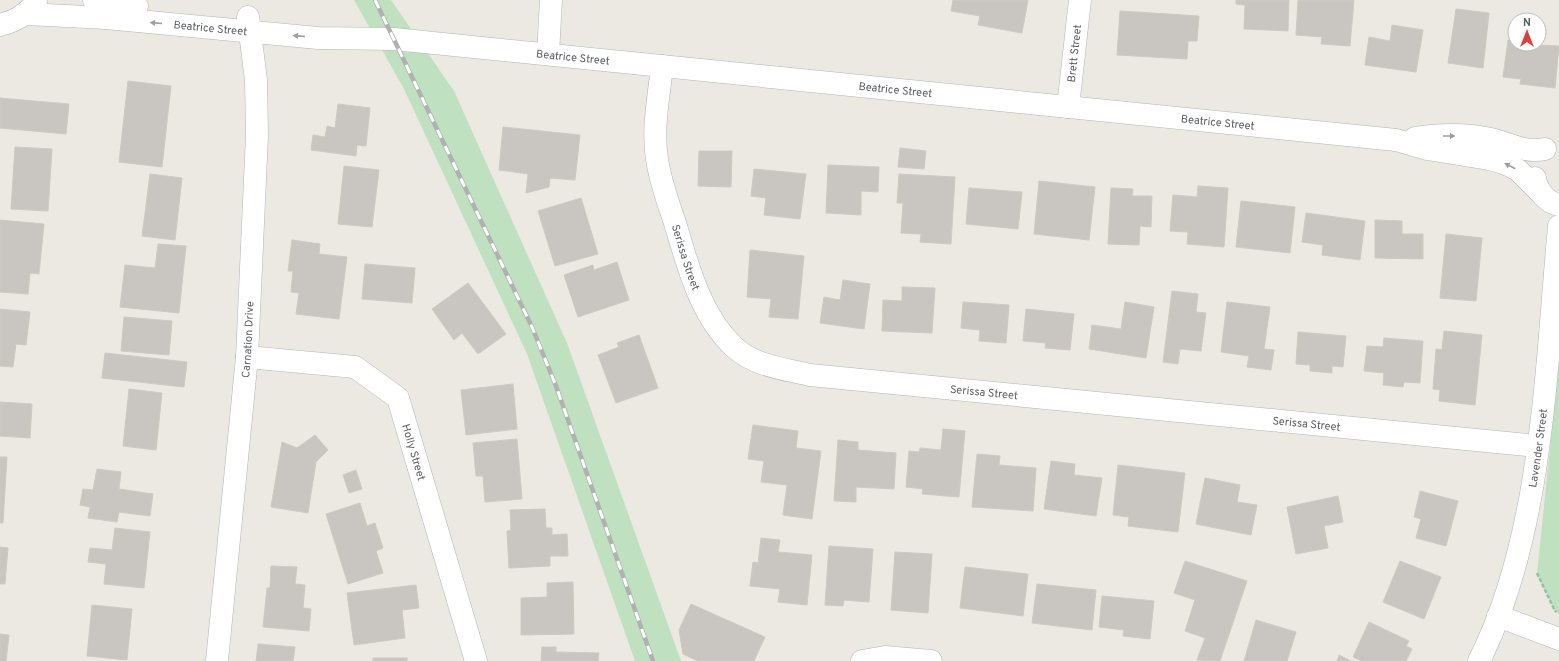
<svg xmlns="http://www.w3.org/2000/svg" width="1559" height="661" viewBox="0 0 1559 661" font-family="Overpass,sans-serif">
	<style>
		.green { fill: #c0e1bf }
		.building { fill: #c9c5c0; stroke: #cfcac0 }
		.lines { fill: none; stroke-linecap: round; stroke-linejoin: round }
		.minor-casing { stroke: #b2b4b7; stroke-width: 23 }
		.tertiary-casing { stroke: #b2b4b7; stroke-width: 23 }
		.path { stroke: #98bfa2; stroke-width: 2.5; stroke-dasharray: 4 2; stroke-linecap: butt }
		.minor { stroke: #fff; stroke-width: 22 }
		.tertiary { stroke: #fff; stroke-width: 22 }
		.rail-casing { stroke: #b0b1b1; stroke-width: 4.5 }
		.rail { stroke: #fff; stroke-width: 3; stroke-dasharray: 9; stroke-linecap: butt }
		.oneway { fill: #9c9ea0 }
		.labels { text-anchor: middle; stroke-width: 3; stroke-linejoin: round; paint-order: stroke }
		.street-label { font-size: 11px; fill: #5a5d61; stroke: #fff }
	</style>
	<rect width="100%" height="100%" fill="#ebe9e1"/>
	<g class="green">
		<path d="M354,0h37l63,91 113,252 114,318h-46l-108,-307 -123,-265z"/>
		<path d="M1559,361v252l-4,-2 -18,-37z"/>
	</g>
	<g class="building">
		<path d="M953,0h75l-6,33 -44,-8 2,-9 -29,-5z"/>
		<path d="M1236,0h53l-1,31 -44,-2 1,-24 -9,-1z"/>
		<path d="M1298,0h56l-4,46 -29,-2 1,-7 -26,-2z"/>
		<path d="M1456,9l33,4 -6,55 -35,-5z"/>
		<path d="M1120,11l79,5 -2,25h-9l-1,18 -70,-4z"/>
		<path d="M1392,25l31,5 -7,42 -51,-7 4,-28 21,4z"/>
		<path d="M1508,40l7,1v3l44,2 -4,42 -35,-4 1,-5 -18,-2z"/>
		<path d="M128,81l43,5 -9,81 -43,-5z"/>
		<path d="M0,98l69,6 -3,30 -66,-6z"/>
		<path d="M338,104l32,4 -4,38 -9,-1 -1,11 -45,-6 2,-15 12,2 2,-11 8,2z"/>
		<path d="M503,127l77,8 -5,45 -25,-2 -1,9 -23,6 2,-19 -29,-4z"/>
		<path d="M15,147l37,2 -4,62 -37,-2z"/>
		<path d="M900,148l26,3 -2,18 -26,-2z"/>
		<path d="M699,151h33l-1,36 -33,-1z"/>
		<path d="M828,165l51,2 -1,25 -17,-1v24l-35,-2z"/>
		<path d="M344,166l35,4 -7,57 -34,-3z"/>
		<path d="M754,169l52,5 -6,45 -36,-4 2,-17 -15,-2z"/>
		<path d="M150,174l32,4 -7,62 -33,-4z"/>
		<path d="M899,174l56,3 -4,67 -31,-2 1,-8 -20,-1 2,-30h-6z"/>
		<path d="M1039,181l56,6 -6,53 -55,-6z"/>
		<path d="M1198,186l30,2 -4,59 -37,-3 1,-12 -18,-1 3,-36 24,2z"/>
		<path d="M969,188l53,4 -4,37 -52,-5z"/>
		<path d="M1111,188l22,1 -1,7h20l-1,31 -11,-1 -1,19 -31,-1z"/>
		<path d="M581,198l17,56 -43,12 -17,-55z"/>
		<path d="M1241,201l54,6 -5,46 -54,-6z"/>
		<path d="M1306,213l59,8 -5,39 -38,-5 1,-10 -21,-3z"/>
		<path d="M0,220l44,4 -5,50 -9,-1 -2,21 -28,-2z"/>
		<path d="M1375,220l27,1v13h21v25l-48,-1z"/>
		<path d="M1446,234l36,4 -6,63 -36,-3z"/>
		<path d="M292,240l28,4 -1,10 28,3 -8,62 -43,-5 3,-21 -8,-1 2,-21h-5z"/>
		<path d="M158,244l28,2 -7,67 -59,-6 5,-42 30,3z"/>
		<path d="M750,250l54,6 -6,63 -29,-2 2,-18 -24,-2z"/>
		<path d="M617,262l12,38 -51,17 -14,-42 29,-10 1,5z"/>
		<path d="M365,264l50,4 -3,35 -50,-4z"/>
		<path d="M843,280l27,4 -6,45 -44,-6 4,-26 16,3z"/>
		<path d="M468,283l38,51 -28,20 -16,-21 -8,7 -22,-31z"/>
		<path d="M902,287l33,1 -3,45 -50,-2 1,-31 19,1z"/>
		<path d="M1172,291l26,3 -2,18 10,1 -5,38 -21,-2 -2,15 -15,-2z"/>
		<path d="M963,302l46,3 -3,38 -27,-2 1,-11 -19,-2z"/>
		<path d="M1125,302l29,5 -8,51 -57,-9 3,-24 29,4z"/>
		<path d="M1227,302l43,5 -6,42 10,1 -3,20 -24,-3 2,-11 -28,-4z"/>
		<path d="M0,309l30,3 -4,33 -10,-1 -3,23 -13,-1z"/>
		<path d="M1026,309l48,5 -4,36 -25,-2 1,-5 -23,-2z"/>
		<path d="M124,317l48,4 -3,34 -48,-4z"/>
		<path d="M1444,331l38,4 -7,70 -36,-4 1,-11 -7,-1 3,-40 6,1z"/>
		<path d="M1298,332l48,4 -3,31 -11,-1v7l-22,-2v-6l-14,-1z"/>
		<path d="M639,335l19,53 -42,15 -18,-48 21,-8 -2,-4z"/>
		<path d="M1384,338l39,3 -3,42 -16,-1 -1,5 -20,-2 1,-12 -20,-2 3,-25 16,1z"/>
		<path d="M105,353l82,9 -3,25 -82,-9z"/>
		<path d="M513,384l4,45 -51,6 -5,-45z"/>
		<path d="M129,389l33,4 -6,57 -33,-4z"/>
		<path d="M0,402l32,2 -2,34 -30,-2z"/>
		<path d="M753,425l45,6 -2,17 25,3 -9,68 -29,-4 4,-30 -26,-3 3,-21 -16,-2z"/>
		<path d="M943,429l22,2 -6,66 -37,-3 1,-5 -17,-2 3,-36 10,1 1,-4 21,2z"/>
		<path d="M315,435l13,15 -12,12 -8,51 -37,-6 11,-65 15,6z"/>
		<path d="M517,439l5,60 -37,3 -2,-26h-7l-3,-33z"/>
		<path d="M838,440l20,2v8l38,3 -2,36 -38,-2v15l-22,-1z"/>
		<path d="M977,454l23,2 -1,9 37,3 -3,43 -61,-4z"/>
		<path d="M0,457h7l-4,66h-3z"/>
		<path d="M1051,461l24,3 -1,11 28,3 -6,38 -52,-7z"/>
		<path d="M1118,465l67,8 -7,59 -50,-6 1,-9 -16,-2z"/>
		<path d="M97,469l24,3 -2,17 34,5 -3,22 -31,-4 -2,10 -29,-4 2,-11 -10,-2 3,-16 10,1z"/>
		<path d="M356,470l6,19 -13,4 -6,-18z"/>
		<path d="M1205,478l35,7 -3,17 20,3 -6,30 -55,-11z"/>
		<path d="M1420,491l38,10 -12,45 -30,-8 5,-19 -7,-2z"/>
		<path d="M1338,496l5,26 -19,4 4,22 -32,6 -9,-47z"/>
		<path d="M360,503l7,23 8,-3 8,25 -7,3 7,22 -35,11 -22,-70z"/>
		<path d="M545,509l1,19h6v7l15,-1 1,22h-18v10l-41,2 -2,-37 4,-1 -1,-20z"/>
		<path d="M115,528l35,4 -6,56 -40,-4 2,-20 -18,-2 2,-14 22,2z"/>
		<path d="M761,538l19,2 -2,12 34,3 -5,50 -29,-3 2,-13 -30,-3 3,-24 5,1z"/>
		<path d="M829,546l44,3 -4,53 -25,-2 -1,6 -18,-1z"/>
		<path d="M0,547l8,1 -3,36h-5z"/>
		<path d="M895,552l37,2 -4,59 -37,-3z"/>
		<path d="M1185,561l62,20 -27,80 -23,-1 8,-22 -20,-7 10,-31 -21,-7z"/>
		<path d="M1400,561l41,16 -17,42 -41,-17z"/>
		<path d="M271,566l26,1 -2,17 10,1 -2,23 8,1 -2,22 -46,-4 4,-39h3z"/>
		<path d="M965,567l63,7 -5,42 -63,-8z"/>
		<path d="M573,582l1,52 -53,1v-37l26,-1v-14z"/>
		<path d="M1037,584l59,6 -4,40 -60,-7z"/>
		<path d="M416,585l3,23 -17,2 3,28 -51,7 -7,-52z"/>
		<path d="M1102,596l52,5 -4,38 -27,-3 1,-6 -25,-3z"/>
		<path d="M691,604l74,33 -11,24h-56l-15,-7 -4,-24z"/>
		<path d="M92,605l40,4 -5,51 -40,-4z"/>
		<path d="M1256,620l40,12 -9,29h-43z"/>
		<path d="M1369,622l40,19 -3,5 6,3 -6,12h-44l-9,-4z"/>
		<path d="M0,634l9,1 -3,26h-6z"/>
		<path d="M258,644l37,3 -2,14h-37z"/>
		<path d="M542,647h14v5l43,1 -1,8h-57z"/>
		<path d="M1339,655l12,6h-14z"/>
		<rect x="373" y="658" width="34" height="3"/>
	</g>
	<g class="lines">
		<g class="minor-casing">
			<g id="minor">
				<path d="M548,54l3,-54"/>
				<path id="s1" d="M662,66c-3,30 -10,63 -5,93 3,22 11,43 18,64 13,43 25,92 59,124 20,19 51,22 76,28l727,71"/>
				<path id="s2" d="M1068,107l12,-107"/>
				<path id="s3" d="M247,357l108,10 43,31 78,263"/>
				<path d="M1498,616l61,23"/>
				<path id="s4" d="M217,661l30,-304 10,-222 -1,-55 -8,-63"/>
				<path d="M862,661l23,-4 46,4"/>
				<path id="s5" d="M1479,661c64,-127 67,-295 80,-435"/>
			</g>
		</g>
		<g class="tertiary-casing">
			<g id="tertiary">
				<path d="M94,0l43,6"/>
				<path id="s6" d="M26,14l80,4 212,20 76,1 1002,101 31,9 62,10 15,4 14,7 21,21"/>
				<path d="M0,25c16,-4 25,-10 36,-22"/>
				<path d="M1415,138c26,-4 55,-4 80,2 18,5 31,13 50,9"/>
				<path d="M1535,178c2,13 11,24 24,27"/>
			</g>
		</g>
		<path class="path" d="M1537,573l18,38 2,1"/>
		<use href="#minor" class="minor"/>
		<use href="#tertiary" class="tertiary"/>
		<g class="rail-casing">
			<path id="rail" d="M375,0l157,327 24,59 97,275"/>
		</g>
		<use href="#rail" class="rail"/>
	</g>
	<defs><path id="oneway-solid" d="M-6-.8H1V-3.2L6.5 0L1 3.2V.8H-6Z"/></defs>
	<g class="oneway">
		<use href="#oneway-solid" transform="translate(156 23) rotate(-175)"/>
		<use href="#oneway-solid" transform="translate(299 36) rotate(-175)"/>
		<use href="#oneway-solid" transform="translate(1449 136)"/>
		<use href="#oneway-solid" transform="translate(1510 166) rotate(-153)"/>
	</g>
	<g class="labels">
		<g class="street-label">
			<text dy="4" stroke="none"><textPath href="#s6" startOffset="185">Beatrice Street</textPath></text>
			<text dy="4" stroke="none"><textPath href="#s2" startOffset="54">Brett Street</textPath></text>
			<text dy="4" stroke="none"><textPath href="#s6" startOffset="549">Beatrice Street</textPath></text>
			<text dy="4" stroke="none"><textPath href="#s6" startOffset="873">Beatrice Street</textPath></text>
			<text dy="4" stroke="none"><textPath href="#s6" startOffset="1197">Beatrice Street</textPath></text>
			<text dy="4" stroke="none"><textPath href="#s1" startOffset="196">Serissa Street</textPath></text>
			<text dy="4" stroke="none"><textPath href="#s4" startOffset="323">Carnation Drive</textPath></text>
			<text dy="4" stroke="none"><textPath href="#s1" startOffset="556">Serissa Street</textPath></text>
			<text dy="4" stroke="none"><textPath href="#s1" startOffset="880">Serissa Street</textPath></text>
			<text dy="4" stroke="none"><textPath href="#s5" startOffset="222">Lavender Street</textPath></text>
			<text dy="4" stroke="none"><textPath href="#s3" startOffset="218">Holly Street</textPath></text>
		</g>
	</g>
	<g transform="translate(1527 32)"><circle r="19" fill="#ffffff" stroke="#bdbec0"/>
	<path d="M0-3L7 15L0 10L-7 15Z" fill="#d94139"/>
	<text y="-6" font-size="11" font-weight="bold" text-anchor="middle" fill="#5a5d61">N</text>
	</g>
</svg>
